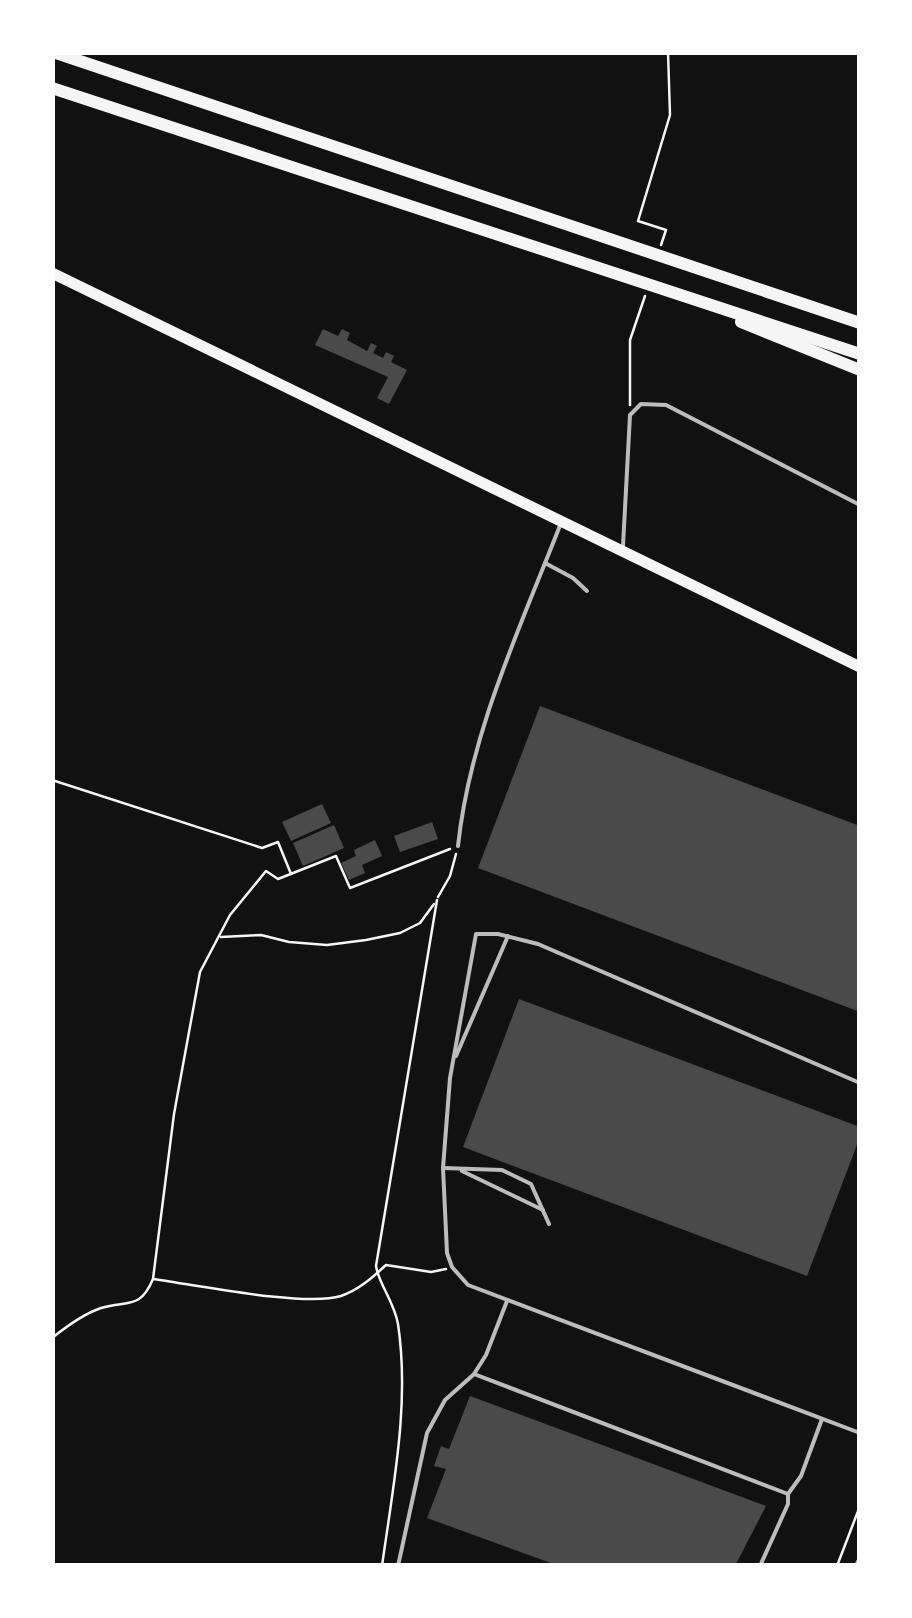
<svg xmlns="http://www.w3.org/2000/svg" width="912" height="1618" viewBox="0 0 912 1618" font-family="Barlow,sans-serif">
	<style>
		.building { fill: #4a4a4a }
		.lines { fill: none; stroke-linecap: round; stroke-linejoin: round }
		.path { stroke: #f5f5f5; stroke-width: 2.5 }
		.service { stroke: #bcbcbc; stroke-width: 4 }
		.minor { stroke: #bcbcbc; stroke-width: 8 }
		.primary { stroke: #f5f5f5; stroke-width: 11 }
		.motorway { stroke: #f5f5f5; stroke-width: 12 }
	</style>
	<rect width="100%" height="100%" fill="#111"/>
	<g class="building">
		<path d="M323,329l15,7 4,-7 8,4 -3,7 20,11 4,-8 6,3 -4,7 10,5 3,-6 8,4 -3,6 16,8 -18,34 -12,-6 11,-21 -73,-32z"/>
		<path d="M540,706l320,120v186l-382,-144z"/>
		<path d="M322,804l9,19 -40,18 -9,-19z"/>
		<path d="M432,822l6,17 -38,13 -6,-16z"/>
		<path d="M334,825l10,23 -41,18 -10,-23z"/>
		<path d="M375,840l7,16 -20,9 3,8 -16,7 -8,-17 15,-7 -2,-6z"/>
		<path d="M519,999l341,128v10l-53,139 -344,-129z"/>
		<path d="M470,1396l296,110 -31,60h-176l-132,-48 19,-49 -12,-3 7,-20 8,3z"/>
	</g>
	<g class="lines">
		<g class="path">
			<path d="M661,245l5,-15 -28,-9 32,-106 -2,-63"/>
			<path d="M630,405v-65l15,-44"/>
			<path d="M52,780l210,68 16,-6 13,32"/>
			<path d="M438,897l12,-21 6,-22"/>
			<path d="M221,937l40,-2 28,7 38,3 39,-5 34,-7 20,-10 14,-19"/>
			<path d="M446,1269l-15,3 -45,-7c-13,12 -27,25 -45,31 -36,11 -145,-11 -188,-17l21,-165 26,-142 30,-57 36,-44 12,8 58,-23 14,32 100,-39"/>
			<path d="M52,1338c15,-12 31,-24 49,-30 27,-8 39,2 52,-29"/>
			<path d="M382,1566c11,-80 28,-162 16,-242 -4,-23 -19,-39 -22,-58l61,-366"/>
			<path d="M837,1566l23,-60"/>
		</g>
		<g class="service">
			<path d="M623,546l7,-131 11,-11 25,1 194,100"/>
			<path d="M545,563l28,15 14,13"/>
			<path d="M458,846c12,-113 62,-218 103,-323"/>
			<path d="M456,1056l52,-120"/>
			<path d="M860,1083l-322,-139 -40,-10h-22l-26,144 -7,90 4,85 5,14 16,18 392,148"/>
			<path d="M443,1168l59,2 29,14 18,40"/>
			<path d="M462,1171l81,39"/>
			<path d="M507,1301l-21,54 -12,19 314,120"/>
			<path d="M398,1566l29,-133 18,-33 28,-25"/>
			<path d="M760,1566l28,-62v-10l13,-18 21,-57"/>
		</g>
		<path class="minor" d="M858,1566l2,-4"/>
		<path class="primary" d="M52,273l808,394"/>
		<g class="motorway">
			<path d="M53,52l807,271"/>
			<path d="M52,88l808,266"/>
			<path d="M741,322l119,48"/>
		</g>
	</g>
	<rect width="912" height="1618" fill="none" stroke="#ffffff" stroke-width="110"/>
</svg>
